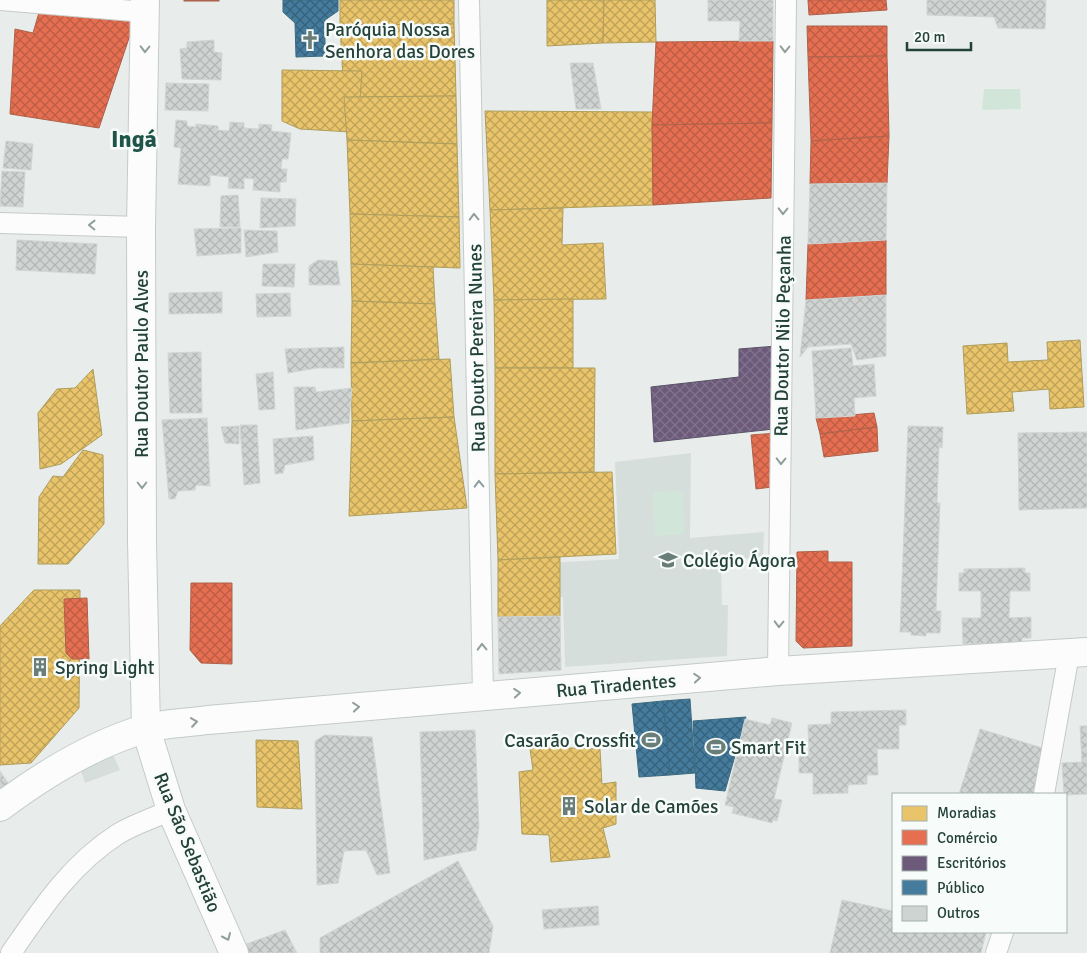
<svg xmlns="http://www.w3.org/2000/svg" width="1087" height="953" viewBox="0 0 1087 953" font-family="Signika,sans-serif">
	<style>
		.built { fill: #d6dedb }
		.green { fill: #d1e6d8 }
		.homes { fill: url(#homes-cross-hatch); stroke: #ae9d5c }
		.shops { fill: url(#shops-cross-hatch); stroke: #ac624a }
		.offices { fill: url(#offices-cross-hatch); stroke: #575267 }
		.public { fill: url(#public-cross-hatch); stroke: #3b6a7f }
		.building { fill: url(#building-cross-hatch); stroke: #d1d6d4 }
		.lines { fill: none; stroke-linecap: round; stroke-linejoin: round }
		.street-casing { stroke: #c5cac8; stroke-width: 22 }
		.secondary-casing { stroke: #c3cbc8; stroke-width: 30 }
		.street { stroke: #fcfcfc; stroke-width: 20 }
		.secondary { stroke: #fcfcfc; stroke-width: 28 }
		.oneway { stroke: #909f9b }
		.labels { text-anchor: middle; stroke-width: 5; stroke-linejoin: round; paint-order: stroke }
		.poi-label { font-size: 19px; fill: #24423a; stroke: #f7fbf9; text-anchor: start }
		.street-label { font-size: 19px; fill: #24423a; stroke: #f7fbf9 }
		.district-label { font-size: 24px; font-weight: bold; fill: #1f5548; stroke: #f7fbf9 }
	</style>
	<defs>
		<pattern id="homes-cross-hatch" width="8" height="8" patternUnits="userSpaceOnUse" patternTransform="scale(1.25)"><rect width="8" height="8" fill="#e9c46a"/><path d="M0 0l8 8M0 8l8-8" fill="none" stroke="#bda158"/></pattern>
		<pattern id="shops-cross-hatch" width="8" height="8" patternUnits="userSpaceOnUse" patternTransform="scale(1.25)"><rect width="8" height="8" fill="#e76f51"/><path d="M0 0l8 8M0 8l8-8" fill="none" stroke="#bb5d44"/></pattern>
		<pattern id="offices-cross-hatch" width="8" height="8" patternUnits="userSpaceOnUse" patternTransform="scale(1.25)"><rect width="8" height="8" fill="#6d597a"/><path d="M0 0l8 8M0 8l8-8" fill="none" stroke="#81748c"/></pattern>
		<pattern id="public-cross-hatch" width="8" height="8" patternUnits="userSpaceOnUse" patternTransform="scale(1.25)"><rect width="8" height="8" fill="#457b9d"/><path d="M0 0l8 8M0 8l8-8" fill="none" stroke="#36617a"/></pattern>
		<pattern id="building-cross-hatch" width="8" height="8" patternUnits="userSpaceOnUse" patternTransform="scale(1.25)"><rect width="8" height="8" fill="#cfd4d2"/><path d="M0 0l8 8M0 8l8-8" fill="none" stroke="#b2b7b5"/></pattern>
	</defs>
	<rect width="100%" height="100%" fill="#e8edeb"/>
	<g class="built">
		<path d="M691,453l-1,85 74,-6 -1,25 -42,4 1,44h6l-1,51 -162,11 -2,-70h-14l-2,-34 72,-4 -4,-97z"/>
		<path d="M110,748l10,22 -35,13 -6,-18z"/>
	</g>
	<g class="green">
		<path d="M984,89h36l1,20 -39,1z"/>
		<path d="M683,491l1,43 -29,2 -2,-44z"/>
	</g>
	<g class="homes">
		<path d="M340,0h114v24l-114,1z"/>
		<path d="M547,0h57l-1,43 -56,3z"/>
		<path d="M604,0h51l1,42 -53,1z"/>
		<path d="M454,24l2,72 -112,1 -4,-72z"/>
		<path d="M282,70l80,1 -3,43 -8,4v14l-51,-3 -18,-8z"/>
		<path d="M456,96l1,48 -110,-4 -3,-43z"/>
		<path d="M485,111l168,1v93l-163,5z"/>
		<path d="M347,140l110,4 2,73 -109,-3z"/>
		<path d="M563,208l-1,37 41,-2 3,56 -112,1 -4,-90z"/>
		<path d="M350,214l109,3 1,51 -109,-4z"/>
		<path d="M351,264l82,3 2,37 -83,-3z"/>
		<path d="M573,299v69h-78l-1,-68z"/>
		<path d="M352,301l83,3 4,55 -88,4z"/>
		<path d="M1080,340l4,67 -34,2 -1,-20 -37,3 2,19 -47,3 -4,-68 44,-3 1,19 40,-2 -1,-18z"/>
		<path d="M450,359l4,58 -102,4 -1,-58z"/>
		<path d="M495,368h100l-1,104 -99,2z"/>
		<path d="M93,369l9,66 -41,29 -21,5 -2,-56 19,-24 18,-1z"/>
		<path d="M454,417l13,91 -118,8 3,-95z"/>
		<path d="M83,450l20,5 1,69 -36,40h-30l1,-67 14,-21 10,1z"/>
		<path d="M612,472l4,82 -118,6 -3,-86z"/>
		<path d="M560,557v59l-62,1v-57z"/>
		<path d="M34,590h46l-1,118 -48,55 -31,2v-139z"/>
		<path d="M256,740l42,1 4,68 -45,-2z"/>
		<path d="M543,747l57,2 2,35 14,-2v42l-13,4 7,29 -59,5 -2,-27 -27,-1 -3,-62 14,-2 -3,-21z"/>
	</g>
	<g class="shops">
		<rect x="184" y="0" width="35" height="1"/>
		<path d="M808,0h78l1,10 -78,5z"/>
		<path d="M40,9l96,8 -37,111 -89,-14 5,-85 18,4z"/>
		<path d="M807,26h80v30l-79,1z"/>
		<path d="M773,41l-1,82 -120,2 4,-83z"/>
		<path d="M887,56l2,80 -78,5 -3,-84z"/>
		<path d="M772,123l-1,75 -118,7 -1,-80z"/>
		<path d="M889,136l-2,47 -77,1 1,-43z"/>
		<path d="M886,240v55l-80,5 2,-56z"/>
		<path d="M874,413l3,14 -57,7 -4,-16z"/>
		<path d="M877,427l1,24 -54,6 -4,-23z"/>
		<path d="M777,433l3,53 -24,3 -5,-54z"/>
		<path d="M828,551v11h24v84l-49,2 -7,-7 1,-89z"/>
		<path d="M191,583h41v81l-31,-1 -11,-13z"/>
		<path d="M87,598l2,61h-17l-6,-6 -2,-54z"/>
	</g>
	<path class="offices" d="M777,346l-3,83 -120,13 -3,-55 88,-10v-28z"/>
	<g class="public">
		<path d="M283,0h55v11l-13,9v36l-29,1 -1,-34 -12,-11z"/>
		<path d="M690,699l5,74 -25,2 -7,-74z"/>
		<path d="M663,701l7,74 -31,2 -7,-73z"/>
		<path d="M746,717l-21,74 -29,-3 -3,-67z"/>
	</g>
	<g class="building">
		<path d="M708,0h65v41h-34l1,-20h-32z"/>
		<path d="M927,0h119l-1,29 -47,-1 -4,-11 -67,-2z"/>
		<path d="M214,40v12l8,1 -1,27 -39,-1 -2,-30 7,-1v-6z"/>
		<path d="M570,63h23l8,46h-25z"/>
		<path d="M166,83l43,1 -1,27 -43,-1z"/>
		<path d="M176,120l11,1v5l9,1v-3l22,2v4l11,1 1,-9 14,1v5l15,1v-5l13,1 -1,6 20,2 -3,26h-6l-1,10h6l-1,13h-6v10l-27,-2 1,-11 -10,-1v11l-16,-1 1,-11 -19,-2v11l-32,-2 3,-36 -7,-1z"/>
		<path d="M6,141l27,3 -2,26 -28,-2z"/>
		<path d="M2,171l23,1 -2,35 -23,-1z"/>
		<path d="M887,183l-1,57 -78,4 2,-60z"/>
		<path d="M238,195l2,32h-20l1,-31z"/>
		<path d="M261,198l35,1 -1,27 -35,2z"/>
		<path d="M241,228v25l-44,3 -3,-27z"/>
		<path d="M244,230l33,1 1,21 -32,5z"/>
		<path d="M17,240l80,4 -2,30 -79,-4z"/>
		<path d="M318,260l19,1 3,24h-31v-19z"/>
		<path d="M263,264h32l-1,23 -32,-1z"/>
		<path d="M222,292v21l-53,1v-21z"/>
		<path d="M290,293l1,23 -34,1 -1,-23z"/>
		<path d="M886,295v61l-29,4 -6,-16 -43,3 -8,10 6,-57z"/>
		<path d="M344,347v21h-27l-29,5 -3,-24z"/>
		<path d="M851,348l2,18 21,-2 2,32 -22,2 1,18 -39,2 -4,-67z"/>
		<path d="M201,352l1,61h-32l-2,-60z"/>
		<path d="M273,372l2,37 -16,1 -3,-36z"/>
		<path d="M294,387h21l1,5 36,-4 -3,35 -53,7z"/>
		<path d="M207,418l3,68 -14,-1 -1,5 -17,1 -3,8h-6l-7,-79z"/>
		<path d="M240,425h17l3,58 -16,2z"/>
		<path d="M239,426v18l-14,-1 -4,-16z"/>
		<path d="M908,426l35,1 -1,21 -3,-1 -2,56h3l-4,108h5l-1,22h-14v3l-15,-1v-3h-11z"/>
		<path d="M1087,432v76l-68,2 -1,-77z"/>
		<path d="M313,436l1,24 -29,5 -2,8 -8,1 -2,-35z"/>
		<path d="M1025,568v5h5v18h-20l-1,27 22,-1v21h-9v5l-59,1 -1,-26h19v-27h-22v-18h5v-4z"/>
		<path d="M560,616l1,54 -62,4 -1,-57z"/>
		<path d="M906,710v15h-7v24h-22l1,26h-11v9l-19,1v8l-35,1v-21h-14v-19h10l-1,-29 23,-1v-12z"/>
		<path d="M772,718l20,5 -18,76 8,1 -5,21 -4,-1 -1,3 -40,-10 2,-6 -9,-2 20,-86 25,6z"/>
		<path d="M1080,726h7v68l-21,1 -2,-1 -2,-31 20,-1z"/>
		<path d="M980,729l69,21 -14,44h-76z"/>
		<path d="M475,730l4,97 -3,23 -52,10 -4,-128z"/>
		<path d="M325,735l47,2 18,136 -13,2 -11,-25 -22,1 -6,32 -21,2 -2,-144z"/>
		<path d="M0,771l12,18 -12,8z"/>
		<path d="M458,861l35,65 -4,27h-169v-15z"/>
		<path d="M842,900l51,11v21h93l-5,21h-151z"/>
		<path d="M598,906l1,19 -55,4 -2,-19z"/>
		<path d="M285,930l12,23h-52l-4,-7z"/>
	</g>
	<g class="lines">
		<g class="street-casing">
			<g id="street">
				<path d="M0,0l145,12"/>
				<path d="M469,0l14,695"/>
				<path d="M0,223l141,4"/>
				<path d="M778,671l8,-671"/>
				<path d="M1044,794l25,-140"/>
				<path d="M11,953c31,-45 60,-89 107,-119 16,-10 36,-16 53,-24"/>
				<path d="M996,953l7,-21"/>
			</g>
		</g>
		<g class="secondary-casing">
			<g id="secondary">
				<path d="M145,0l-4,227 1,314 4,188 25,81 63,143"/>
				<path d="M0,807c44,-33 91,-62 144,-78 20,-6 43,-6 64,-9l570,-49 309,-19"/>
			</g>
		</g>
		<use href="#street" class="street"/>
		<use href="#secondary" class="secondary"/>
	</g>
	<defs><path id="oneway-chevron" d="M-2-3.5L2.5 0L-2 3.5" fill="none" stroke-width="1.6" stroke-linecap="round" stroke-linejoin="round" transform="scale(1.25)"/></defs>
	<g class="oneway">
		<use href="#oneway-chevron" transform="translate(145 49) rotate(91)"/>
		<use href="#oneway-chevron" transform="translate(785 49) rotate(91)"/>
		<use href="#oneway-chevron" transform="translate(783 211) rotate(91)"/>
		<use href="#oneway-chevron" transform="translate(474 217) rotate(-91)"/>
		<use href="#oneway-chevron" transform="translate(92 225) rotate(-179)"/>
		<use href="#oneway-chevron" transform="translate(781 461) rotate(91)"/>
		<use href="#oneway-chevron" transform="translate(479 484) rotate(-91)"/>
		<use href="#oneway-chevron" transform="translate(142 485) rotate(90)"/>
		<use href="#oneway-chevron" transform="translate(779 624) rotate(91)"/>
		<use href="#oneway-chevron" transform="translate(482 647) rotate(-91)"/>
		<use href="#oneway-chevron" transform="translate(697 678) rotate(-5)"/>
		<use href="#oneway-chevron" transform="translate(517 693) rotate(-5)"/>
		<use href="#oneway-chevron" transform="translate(356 707) rotate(-5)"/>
		<use href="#oneway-chevron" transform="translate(194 722) rotate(-8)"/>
		<use href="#oneway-chevron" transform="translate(227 937) rotate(66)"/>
	</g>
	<defs>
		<g id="church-bare" transform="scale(1.5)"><path d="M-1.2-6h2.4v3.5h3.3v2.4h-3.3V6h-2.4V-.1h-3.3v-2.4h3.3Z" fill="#697e78" stroke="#f7fbf9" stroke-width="2.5" paint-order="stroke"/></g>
		<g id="school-bare" transform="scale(1.5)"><path d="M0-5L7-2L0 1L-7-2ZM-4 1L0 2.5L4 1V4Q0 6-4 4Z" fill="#697e78" stroke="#f7fbf9" stroke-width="2.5" paint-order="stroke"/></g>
		<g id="building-bare" transform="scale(1.5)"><path d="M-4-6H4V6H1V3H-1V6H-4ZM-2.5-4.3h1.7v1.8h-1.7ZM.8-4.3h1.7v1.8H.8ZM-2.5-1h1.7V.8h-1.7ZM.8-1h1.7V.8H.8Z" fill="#697e78" stroke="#f7fbf9" stroke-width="2.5" paint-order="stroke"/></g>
		<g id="stadium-bare" transform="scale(1.5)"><path d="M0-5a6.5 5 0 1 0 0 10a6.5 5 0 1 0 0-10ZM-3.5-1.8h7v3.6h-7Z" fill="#697e78" stroke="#f7fbf9" stroke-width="2.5" paint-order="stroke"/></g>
	</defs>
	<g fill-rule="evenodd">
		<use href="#church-bare" x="310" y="40"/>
		<use href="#school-bare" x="668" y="560"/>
		<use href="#building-bare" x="40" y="667"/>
		<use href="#stadium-bare" x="651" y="740"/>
		<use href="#stadium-bare" x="716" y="747"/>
		<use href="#building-bare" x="569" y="806"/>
	</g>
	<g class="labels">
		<g class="poi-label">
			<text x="325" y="36">Paróquia Nossa<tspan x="325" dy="22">Senhora das Dores</tspan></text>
			<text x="683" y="567">Colégio Ágora</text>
			<text x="55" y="674">Spring Light</text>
			<text x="636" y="747" text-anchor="end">Casarão Crossfit</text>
			<text x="731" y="754">Smart Fit</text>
			<text x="584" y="813">Solar de Camões</text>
		</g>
		<g class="street-label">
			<text transform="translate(782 336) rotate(-89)" y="7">Rua Doutor Nilo Peçanha</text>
			<text transform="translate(476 348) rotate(-91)" y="7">Rua Doutor Pereira Nunes</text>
			<text transform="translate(141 364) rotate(-90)" y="7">Rua Doutor Paulo Alves</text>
			<text transform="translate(616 685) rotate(-5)" y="7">Rua Tiradentes</text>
			<text transform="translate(188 842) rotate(68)" y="7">Rua São Sebastião</text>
		</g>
		<g class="district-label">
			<text x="134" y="147">Ingá</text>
		</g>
	</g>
	<rect x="892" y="793" width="175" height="140" fill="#f7fbf9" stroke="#a3b1ad"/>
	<rect x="902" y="806" width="25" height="15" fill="#e9c46a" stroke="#a3b1ad"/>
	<text x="937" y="818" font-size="15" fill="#24423a">Moradias</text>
	<rect x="902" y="830" width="25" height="15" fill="#e76f51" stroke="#a3b1ad"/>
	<text x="937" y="843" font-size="15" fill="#24423a">Comércio</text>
	<rect x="902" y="856" width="25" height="15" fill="#6d597a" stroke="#a3b1ad"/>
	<text x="937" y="868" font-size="15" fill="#24423a">Escritórios</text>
	<rect x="902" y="880" width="25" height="15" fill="#457b9d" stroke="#a3b1ad"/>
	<text x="937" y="893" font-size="15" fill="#24423a">Público</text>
	<rect x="902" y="906" width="25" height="15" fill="#cfd4d2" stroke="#a3b1ad"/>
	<text x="937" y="918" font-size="15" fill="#24423a">Outros</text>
	<path d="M907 42v8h64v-8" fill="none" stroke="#24423a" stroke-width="2.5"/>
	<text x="914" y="42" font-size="15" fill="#24423a" stroke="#f7fbf9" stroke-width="4" paint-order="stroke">20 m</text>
</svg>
